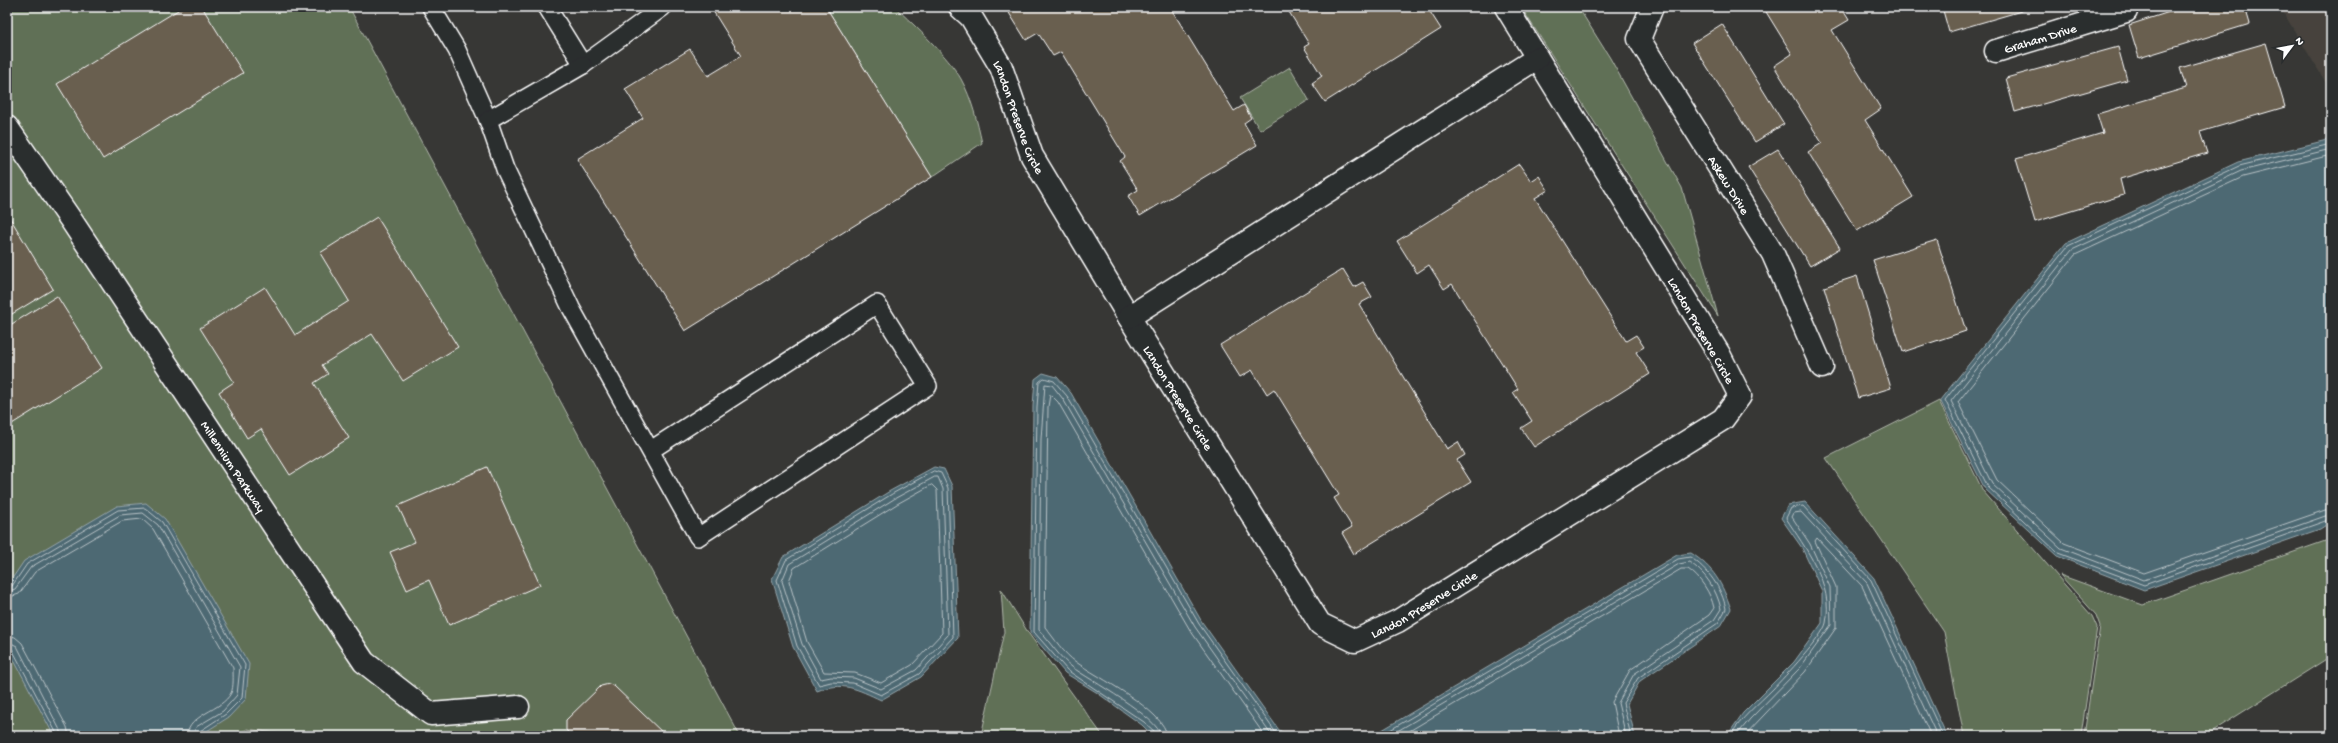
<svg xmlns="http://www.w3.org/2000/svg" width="2338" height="743" viewBox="0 0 2338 743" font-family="'Gochi Hand',sans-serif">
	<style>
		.built { fill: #46433d }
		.green { fill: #616f57; stroke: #b0b7ab }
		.water { fill: #4e6973; stroke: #95a5ab }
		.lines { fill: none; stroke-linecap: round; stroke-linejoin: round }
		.shore { stroke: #b8c3c7; stroke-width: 1 }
		.building { fill: #695f50; stroke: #fff }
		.lane-casing { stroke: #fff; stroke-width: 20 }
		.street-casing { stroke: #fff; stroke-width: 25 }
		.lane { stroke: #2a2d2e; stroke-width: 17 }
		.street { stroke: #2a2d2e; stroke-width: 22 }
		.labels { text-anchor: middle; stroke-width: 3.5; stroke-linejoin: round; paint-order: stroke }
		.street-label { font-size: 13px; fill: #fff; stroke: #2a2d2e }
	</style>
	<rect width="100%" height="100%" fill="#373735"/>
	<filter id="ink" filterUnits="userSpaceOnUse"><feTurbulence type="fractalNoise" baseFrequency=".025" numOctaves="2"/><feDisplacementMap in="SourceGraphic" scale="8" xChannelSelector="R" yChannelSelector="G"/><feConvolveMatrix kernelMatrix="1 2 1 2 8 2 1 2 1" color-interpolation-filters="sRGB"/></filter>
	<g filter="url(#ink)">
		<path class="built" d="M2280,7h51v84z"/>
		<g class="green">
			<path d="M7,7h342l391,729h-445l-48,-7 -11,7h-229z"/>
			<path d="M826,7h69c20,19 53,49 66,72 11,20 16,42 21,64l-50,34z"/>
			<path d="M1521,7h57l32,51 72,130 36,128z"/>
			<path d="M1290,67l19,33 -49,30 -20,-32z"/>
			<path d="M1939,401l44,90 109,125 5,11 -16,109h-117l-20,-104 -118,-174z"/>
			<path d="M2331,539v117l-126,80h-121l16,-110 -4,-11 -36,-40 83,30z"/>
			<path d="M1001,589l28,45 74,102h-122l23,-104z"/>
		</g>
		<g class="water">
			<path d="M2331,139v383l-11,7 -176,61 -87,-34 -72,-67 -45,-89 126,-157 172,-81z"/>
			<path d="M1043,373l14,4 14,16 131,229 77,108 10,6h-136l-11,-11 -46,-33 -31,-19 -35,-40 3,-227 2,-27z"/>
			<path d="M934,467l10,2 8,17 6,152 -37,39 -40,23c-24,-11 -38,-19 -64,-9l-24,-44 -21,-68 11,-22 107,-66z"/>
			<path d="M1805,502l69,76 73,158h-220l16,-23 51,-51 28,-39v-32l-20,-43 -21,-30 7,-13z"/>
			<path d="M146,503l19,16 84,145 -3,35 -17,18 -30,19h-145l-47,-89v-61l17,-25 93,-55z"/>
			<path d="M1691,553c23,15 31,30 40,56l-10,17 -81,55 -13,23 8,32h-263l305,-181z"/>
		</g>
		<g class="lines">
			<g class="shore">
				<path d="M2331,144l-92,22 -171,80 -123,154 43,87 70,66 86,32 187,-66"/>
				<path d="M2331,149l-90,22 -169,79 -121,151 41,83 69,64 83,32 187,-66"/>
				<path d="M2331,155l-88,22 -168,78 -117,147 39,78 67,63 80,30 187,-65"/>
				<path d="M934,471l7,2 7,15 5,149 -34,37 -38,21 -28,-12 -22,-1 -12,3 -22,-39 -20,-66 9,-20 106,-66z"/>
				<path d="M935,477h3l5,12 5,146 -32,35 -35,19 -27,-11 -23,-1 -10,2 -19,-35 -20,-63 7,-17 105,-65z"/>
				<path d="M932,485l5,5 5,143 -30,32 -31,18 -26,-10 -31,-1 -17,-30 -18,-61 5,-13 103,-64z"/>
				<path d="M7,587l5,-1 15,-22 91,-54 27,-2 17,14 83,143 -3,33 -16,16 -26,17 -2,5"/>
				<path d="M7,592l8,-3 16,-22 89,-52 23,-2 15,12 82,142 -3,28 -14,16 -27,16 -3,9"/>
				<path d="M7,598l12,-4 16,-22 87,-51 20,-2 11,10 80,139c0,7 1,19 -2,25 -9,18 -43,21 -44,43"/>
				<path d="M7,635l8,2 7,6 45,84 2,9"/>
				<path d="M7,641l10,5 46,90"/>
				<path d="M7,646l5,3 46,87"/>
				<path d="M1156,736l-1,-4 -11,-10 -77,-52 -33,-38 3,-225 2,-25 5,-4 10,3 13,15 132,228 77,109 5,3"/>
				<path d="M1161,736c-1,-18 -73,-57 -89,-69 -12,-9 -23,-26 -33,-37l2,-191 4,-55 7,1 11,14 132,228 77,109"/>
				<path d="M1167,736c-1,-25 -72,-60 -91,-74 -12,-8 -22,-24 -31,-35l3,-220 2,-13 8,8 132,228 75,106"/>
				<path d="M1380,736l298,-177 12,-2c18,12 32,31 36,52l-8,14 -80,55 -15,25 8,33"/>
				<path d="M1389,736l290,-172 10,-2c16,10 28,28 32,47l-7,11 -80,54 -16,29 8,33"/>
				<path d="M1401,736l280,-167h7c12,8 23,24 26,39l-5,7 -79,55 -18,32 7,34"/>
				<path d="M1730,736c11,-18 28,-32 43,-47 11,-12 50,-52 53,-66 8,-39 -21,-75 -40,-105l5,-10 12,-2 68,74 72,156"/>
				<path d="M1736,736l14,-17 50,-51 31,-43 -1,-38 -20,-43 -18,-27 2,-4 7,-1 66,71 70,153"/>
				<path d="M1744,736l61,-64 31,-44v-41l-21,-46 2,-3 45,48 69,150"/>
			</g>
		</g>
		<g class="building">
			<path d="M183,7h19l41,66 -140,86 -46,-75z"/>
			<path d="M720,7h106l106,170 -247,154 -108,-172 66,-41 -18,-29 65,-40 18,27 33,-20 -28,-45z"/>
			<path d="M1170,7l64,104 10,-6 7,13 -7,5 13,22 -117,71 -12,-20 10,-6 -18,-29 5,-4 -64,-105 -8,4 -15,-23 -12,7 -20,-32z"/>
			<path d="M1286,7h141l14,22 -116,73 -13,-19 10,-7 -18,-29 5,-3z"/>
			<path d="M1763,7h78l8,13 -17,10 49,79 -16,11 48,77 -56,34 -49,-79 14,-9 -48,-77 18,-12z"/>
			<path d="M1942,7h93l-86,25z"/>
			<path d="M2185,7h60l5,17 -111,34 -10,-33z"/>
			<path d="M1722,24l62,100 -29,18 -63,-99z"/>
			<path d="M2266,43l19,64 -85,25 7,21 -87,26 4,16 -89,27 -19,-63 87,-26 -6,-19 89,-26 -6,-20z"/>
			<path d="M2118,47l9,33 -112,32 -9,-34z"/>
			<path d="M1778,149l62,99 -30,18 -62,-99z"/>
			<path d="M1519,164l12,17 8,-5 9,14 -13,8 91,143 10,-6 8,12 -8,5 14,22 -116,73 -13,-19 11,-7 -19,-29 5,-3 -66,-105 -8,5 -15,-24 -12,8 -20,-32z"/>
			<path d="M7,213l46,76 -46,28z"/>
			<path d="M377,217l81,130 -55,34 -31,-47 -50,31 6,9 -14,9 35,55 -59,37 -29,-46 -14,9 -28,-46 15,-10 -34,-54 65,-41 30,48 54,-34 -29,-48z"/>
			<path d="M1937,240l29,91 -63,21 -30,-92z"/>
			<path d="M1343,269l11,18 9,-5 9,15 -13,7 88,145 11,-7 7,13 -8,5 14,22 -117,72 -12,-21 10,-6 -18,-29 5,-3 -65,-106 -7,5 -15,-24 -12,7 -20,-32z"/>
			<path d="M1857,276l34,112 -33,10 -34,-111z"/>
			<path d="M57,296l45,72 -95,59v-100z"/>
			<path d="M487,467l53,118 -91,40 -20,-45 -22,10 -17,-38 25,-10 -17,-36z"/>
			<path d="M609,684l5,2 52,50h-95l-5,-6v-10l35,-34z"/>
		</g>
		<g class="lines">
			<g class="lane-casing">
				<g id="lane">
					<path d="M431,7l26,43 31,70 17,49 66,139 127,229 230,-151 -51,-82 -226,146"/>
					<path d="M547,7l36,58 80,-58"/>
					<path d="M488,120l95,-55"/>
				</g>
			</g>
			<g class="street-casing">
				<g id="street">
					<path id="s1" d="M960,7l11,10 30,50 31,89 97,161 191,307 35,17 43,-20 325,-202 17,-23 -21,-42 -213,-347"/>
					<path id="s2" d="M1652,7l-13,32 134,215 49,113"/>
					<path id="s3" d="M1996,51l130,-40 -1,-4"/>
					<path id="s4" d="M7,127l64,93 293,442 67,52 87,-7"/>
					<path d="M1129,317l408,-259"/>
				</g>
			</g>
			<use href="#lane" class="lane"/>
			<use href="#street" class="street"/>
		</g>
	</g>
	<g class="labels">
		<g class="street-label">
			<text dy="5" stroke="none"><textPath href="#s3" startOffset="46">Graham Drive</textPath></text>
			<text dy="5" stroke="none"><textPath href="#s1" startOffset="126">Landon Preserve Circle</textPath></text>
			<text dy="5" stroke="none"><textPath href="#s2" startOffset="206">Askew Drive</textPath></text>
			<text transform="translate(1702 330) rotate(60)" y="5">Landon Preserve Circle</text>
			<text dy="5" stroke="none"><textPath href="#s1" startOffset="450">Landon Preserve Circle</textPath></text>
			<text dy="5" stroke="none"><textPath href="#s4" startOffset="408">Millennium Parkway</textPath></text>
			<text dy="5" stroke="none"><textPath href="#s1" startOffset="834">Landon Preserve Circle</textPath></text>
		</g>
	</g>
	<rect width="2338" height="743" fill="none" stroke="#2a2d2e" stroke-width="24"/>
	<rect x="12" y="12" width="2314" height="719" fill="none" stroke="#fff" stroke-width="1.5" filter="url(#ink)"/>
	<g transform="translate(2292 46) rotate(58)" stroke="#2a2d2e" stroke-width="3" paint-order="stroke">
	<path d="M0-3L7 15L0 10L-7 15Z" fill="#ffffff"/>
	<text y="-6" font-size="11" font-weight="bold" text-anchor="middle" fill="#ffffff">N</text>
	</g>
</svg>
